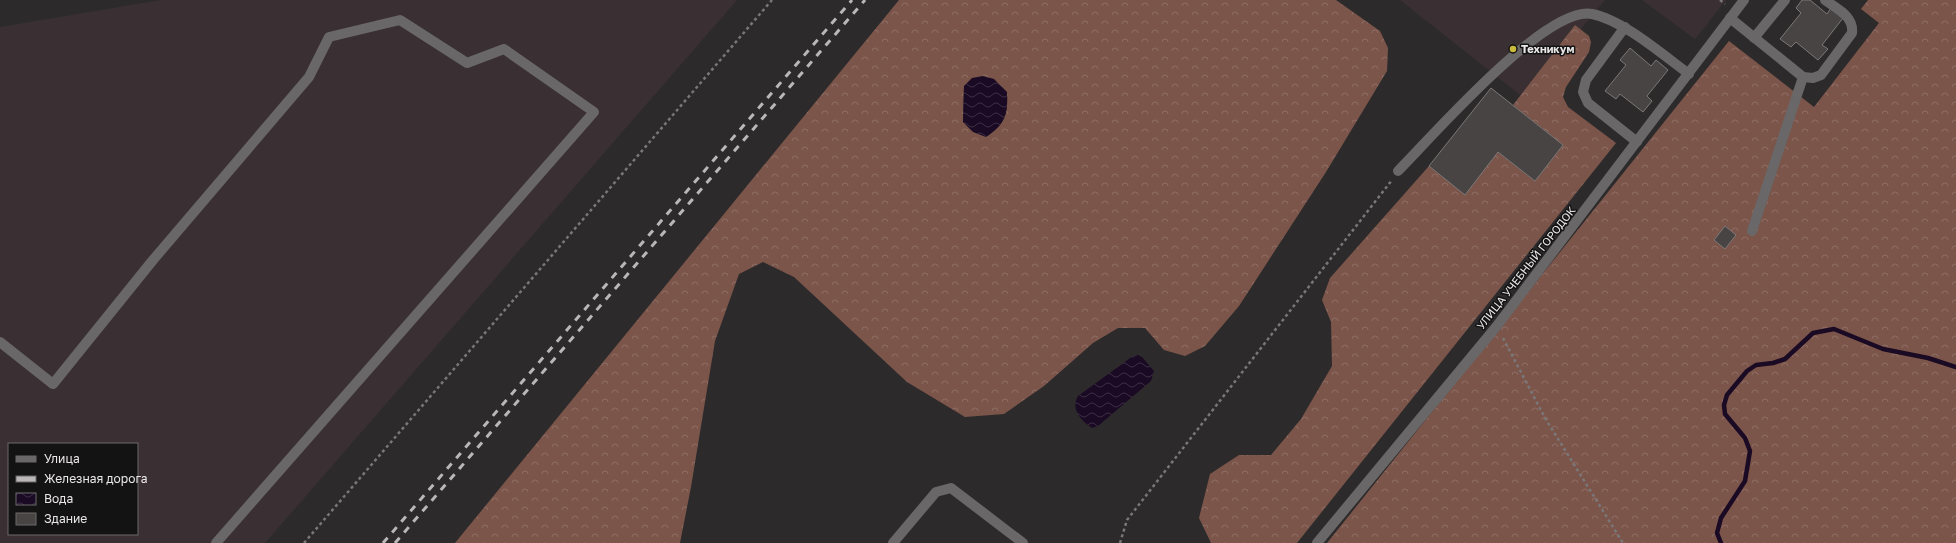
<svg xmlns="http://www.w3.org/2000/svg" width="1956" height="543" viewBox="0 0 1956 543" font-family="'Golos Text',sans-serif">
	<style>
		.built { fill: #3a3033; fill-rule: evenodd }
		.forest { fill: url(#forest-crowns); fill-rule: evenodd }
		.water { fill: url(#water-waves) }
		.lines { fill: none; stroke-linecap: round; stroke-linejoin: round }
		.stream { stroke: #1a0a24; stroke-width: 4.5 }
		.building { fill: #494444; stroke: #7d7878 }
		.path { stroke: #7a7778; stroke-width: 2.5; stroke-dasharray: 3 3; stroke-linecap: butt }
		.minor { stroke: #696768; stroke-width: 10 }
		.rail { stroke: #bab7b8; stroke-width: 3; stroke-dasharray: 7 7; stroke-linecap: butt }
		.poi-dot { fill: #c9bb3b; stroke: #141313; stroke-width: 1.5 }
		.labels { text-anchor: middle; stroke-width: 3; stroke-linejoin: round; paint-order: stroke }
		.poi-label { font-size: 11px; font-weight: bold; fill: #eae7e8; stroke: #141313; text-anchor: start }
		.street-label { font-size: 11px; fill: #eae7e8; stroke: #141313 }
	</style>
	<defs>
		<pattern id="forest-crowns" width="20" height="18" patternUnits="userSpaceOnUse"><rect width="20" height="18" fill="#7b554a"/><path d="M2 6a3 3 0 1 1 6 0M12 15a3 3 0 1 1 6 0" fill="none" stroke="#8e6d64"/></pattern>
		<pattern id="water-waves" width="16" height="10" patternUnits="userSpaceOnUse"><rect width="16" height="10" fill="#1a0a24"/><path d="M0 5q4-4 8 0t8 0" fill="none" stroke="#3b2e44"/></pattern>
	</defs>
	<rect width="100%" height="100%" fill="#2d2a2b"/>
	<g class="built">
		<path d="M161,0h576l-472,543h-265v-516zM9,444h128v90h-128z"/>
		<path d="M1400,0h205l-81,98z"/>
		<path d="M1642,0h84l-31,39z"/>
	</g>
	<g class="forest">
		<path d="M899,0h437l44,31 8,17 -1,23 -61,101 -87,134 -34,40 -20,10 -21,-6 -19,-22h-27l-25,15 -49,43 -40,28 -39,3 -58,-35 -113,-105 -31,-15 -24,12 -24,67 -24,146 -11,56h-225zM964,86l43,6c1,23 -2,32 -21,45l-23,-15z"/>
		<path d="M1868,0h88v543h-629l402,-502 85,66 65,-84 -18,-14z"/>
		<path d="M1575,25l14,11 2,6 -2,10 -23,35 -3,10 5,10 48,36 -319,400h-86l-12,-25 11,-44 29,-19h32l30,-36 31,-53 -1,-44 -9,-22 8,-22 99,-112 36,28 33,-42 37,29 28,-36 -50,-40z"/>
	</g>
	<g class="water">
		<path d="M983,76l11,3 13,13c1,23 -2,32 -21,45l-13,-5 -10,-10 1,-36 8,-8z"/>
		<path d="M1138,355l4,2 12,14 -3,10 -53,45 -6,2c-11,-7 -22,-20 -14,-32l55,-40z"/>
	</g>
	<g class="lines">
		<path class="stream" d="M1721,543l-4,-10 4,-15 24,-37 5,-30 -5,-13 -20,-24 -1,-9 3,-10 20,-24 9,-6 17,-2 12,-4 28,-26 21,-4 49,20 45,9 28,9"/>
	</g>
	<g class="building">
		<path d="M1802,0h8l17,14 4,-6 12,10 -21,27 6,4 -10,11 -22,-18 -5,5 -11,-8 21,-26 -5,-5z"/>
		<path d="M1630,48l21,18 5,-6 12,10 -21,26 5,5 -9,11 -23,-18 -4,5 -11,-8 21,-26 -6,-5z"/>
		<path d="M1491,88l72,57 -28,36 -37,-29 -33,43 -36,-29z"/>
		<path d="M1725,226l11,9 -11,14 -11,-9z"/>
	</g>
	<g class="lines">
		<g class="path">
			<path d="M1720,0l5,4"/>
			<path d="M1503,338l42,80 78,125"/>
			<path d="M304,543l468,-543"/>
			<path d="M1120,543l7,-23 265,-340"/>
		</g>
		<g class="minor">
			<path d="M1730,18l73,59"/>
			<path d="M1625,27l-39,53 -3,12 5,11 49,39"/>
			<path d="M1754,38l31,-38"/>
			<path d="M1398,171c33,-33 148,-166 194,-157 31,6 71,41 97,60"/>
			<path d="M1752,231l51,-154 10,1 8,-3 31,-42c2,-17 -15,-24 -27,-33"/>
			<path d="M0,342l53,42 100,-124 156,-183 20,-40 71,-17 67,43 37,-14 90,63 -378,431"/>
			<path d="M893,543l43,-51 15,-4 72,55"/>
			<path d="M1317,543l179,-216 248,-327"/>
		</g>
		<g class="rail">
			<path d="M383,543l469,-543"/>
			<path d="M395,543l470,-543"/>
		</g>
	</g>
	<circle class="poi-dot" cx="1513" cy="49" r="4"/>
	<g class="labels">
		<g class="poi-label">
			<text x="1521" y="53">Техникум</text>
		</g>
		<g class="street-label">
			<text transform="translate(1526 268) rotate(-52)" y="4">УЛИЦА УЧЕБНЫЙ ГОРОДОК</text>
		</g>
	</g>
	<rect x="8" y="443" width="130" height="92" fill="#141313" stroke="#6a6868"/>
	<rect x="16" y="456" width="20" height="6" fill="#696768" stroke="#6a6868"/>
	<text x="44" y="463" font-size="12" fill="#eae7e8">Улица</text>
	<rect x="16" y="476" width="20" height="6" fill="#bab7b8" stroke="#6a6868"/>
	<text x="44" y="483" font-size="12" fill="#eae7e8">Железная дорога</text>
	<rect x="16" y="493" width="20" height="12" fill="url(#water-waves)" stroke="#6a6868"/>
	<text x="44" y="503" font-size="12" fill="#eae7e8">Вода</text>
	<rect x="16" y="513" width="20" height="12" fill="#494444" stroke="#6a6868"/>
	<text x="44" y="523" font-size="12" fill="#eae7e8">Здание</text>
</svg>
